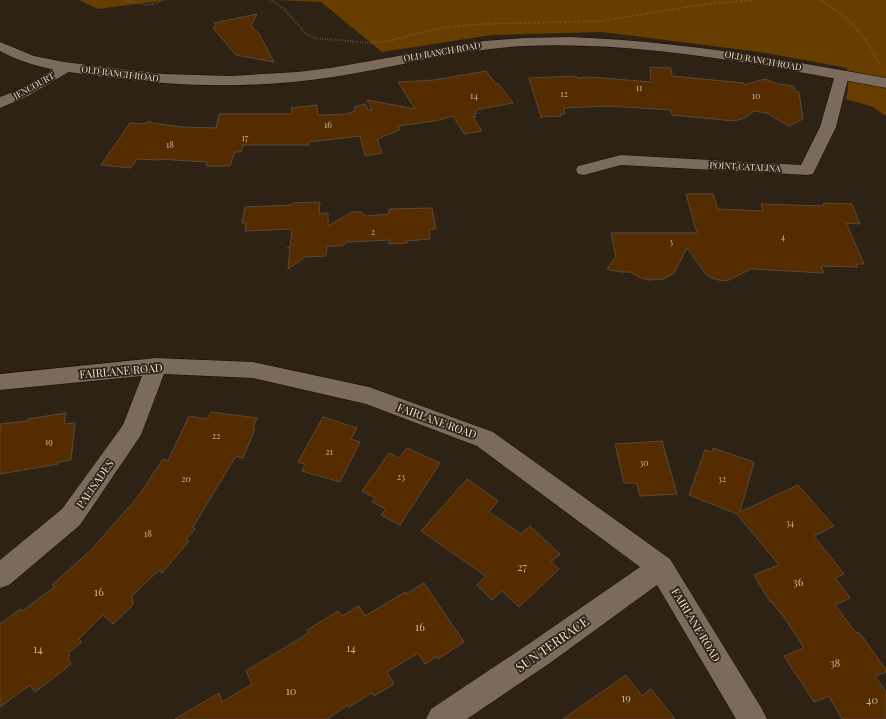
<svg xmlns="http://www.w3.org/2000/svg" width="886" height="719" viewBox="0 0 886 719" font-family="'Playfair Display',serif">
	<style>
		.green { fill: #683d00 }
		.building { fill: #552b00; stroke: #59493d }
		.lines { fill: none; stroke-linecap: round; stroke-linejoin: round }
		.street-casing { stroke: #160b02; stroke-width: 1 }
		.secondary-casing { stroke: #160b02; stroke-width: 1 }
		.path { stroke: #7f746a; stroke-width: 2; stroke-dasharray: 0.5 2; stroke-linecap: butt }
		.street { fill: #7a6b5d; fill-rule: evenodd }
		.secondary { fill: #7a6b5d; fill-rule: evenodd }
		.labels { text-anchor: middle; stroke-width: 3.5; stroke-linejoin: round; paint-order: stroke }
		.far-street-label { font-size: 9px; fill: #eae1d9; stroke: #2e2215 }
		.number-label { font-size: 9px; fill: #c5b4a3 }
		.street-label { font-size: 11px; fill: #eae1d9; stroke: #2e2215 }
		.near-number-label { font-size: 11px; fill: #c5b4a3 }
		.near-street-label { font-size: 13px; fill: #eae1d9; stroke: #2e2215 }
	</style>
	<rect width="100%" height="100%" fill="#2e2215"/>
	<g class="green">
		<path d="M79,0h88l-69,9z"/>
		<path d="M276,0h610v116l-13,-9 -27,-8 2,-9 -1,-22 -87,-16 -158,-20 -110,3 -110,17 -61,-50z"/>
	</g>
	<g class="building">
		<path d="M257,14l-6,12 8,8 15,28 -38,-7 -23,-27 3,-1 -2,-4z"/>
		<path d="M650,67l21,1 1,8 72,7v2l21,-6 13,5 16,2 2,6h3l4,27 -14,7 -22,-13 -13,-2 -9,7 -11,3 -62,-6 -1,-5 -63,-4 -44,2 1,6h-5l1,2 -20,1 -12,-39 47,-2 1,2 14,-1 60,5z"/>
		<path d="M486,71l10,13 2,-1 15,20 -38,7 2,3 -3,1 2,3h-3l9,14 -18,3 -11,-18 -18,5 -37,5 2,4 -23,9 5,14 -17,3 -5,-20 -51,6v3h-66l-2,7h-6l-5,14h-24l1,-4 -48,-3 -1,1 -21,-1 -6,9 -30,-3 29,-42 13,1 7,-3 2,2 30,4 34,1 3,-14h73l-1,-6 26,-3 1,10 29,-1 8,-3 -1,-4 11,-3 3,6h4l-5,-10 48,9 -17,-27 36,-2z"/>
		<path d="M686,194h27l5,15 45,2 -2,-7 63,2 -1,-2 2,-1 27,1 8,20 -14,-1 18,41h-8l2,3 -37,-1 3,7 -71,-4v-1l-24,12 -6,1 -12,-3 -5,-4 -19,-26 -13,25 -10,6 -15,1 -8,-2 -11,-6h-10l-13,-3 9,-12 -5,-24h86z"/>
		<path d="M320,202l-1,12 9,-1v13l24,-14h9l5,4 23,-2v-5l43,-1 4,21 -7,1 1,9 -23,2v2l-18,1v-4l-42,2 -5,4h-15l-1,10 -21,1 -17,12 2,-21h-3l3,-1 2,-18 -47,2 1,-8h-4l3,-16 48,-2v-2z"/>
		<path d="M211,412l46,6 -4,10 2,1 -12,29 -7,-2 -43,71 2,2 -9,10 3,2 -27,32 -4,-2 -26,25 1,9 -20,19 -10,-9 -24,24 3,3 -14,11 2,3 -2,2 3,6 -36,28 -5,-7 -30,22v-83l20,-15 2,2 33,-24 -3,-2 39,-35 46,-52 26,-39 5,2 21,-45 18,3z"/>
		<path d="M66,413l-2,11 11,-1 -4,37 -13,2v2l-58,10v-50l28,-3v-2z"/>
		<path d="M323,417l34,11 -6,11 9,3 -20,40 -38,-11 3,-7 -7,-2z"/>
		<path d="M662,441l15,53 -37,2 -3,-13h-13l-9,-39z"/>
		<path d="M407,448l33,15 -40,62 -19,-10 5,-6 -14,-7 3,-4 -13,-7 27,-38 10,5z"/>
		<path d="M713,448l41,14 -14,50 58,-27 36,41 -20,10 30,38 -9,4 15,20 -15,7 21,28 3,-1 27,38v2l-11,4 11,16v27h-44l-13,-23 -15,6 -30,-46 20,-8 -22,-34h-1l-9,-12h-2l-16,-27 25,-10 -42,-51 -48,-19 16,-45 7,2z"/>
		<path d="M467,479l31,22 -9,11 32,22 9,-8 30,28 -9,8 8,7 -40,38 -17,-16 -10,9 -15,-15 9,-9 -65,-45z"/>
		<path d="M424,583l40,59 -26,17 -2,-2 -11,7 -7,-11 -31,19 7,12 -20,12 -2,-3 -23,14 -1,-2 -21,14h-152l44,-26 3,9 30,-18 -6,-13 63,-38 -2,-3 31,-19 4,5 17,-10 6,10 40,-24 1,2z"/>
		<path d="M626,675l16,21 9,-7 24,30h-112z"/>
	</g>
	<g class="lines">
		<g class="street-casing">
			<g id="street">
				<path d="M67,63l5,1 2,3 -2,3 -44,26 -28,12v-11l18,-7 44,-26z"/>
				<path d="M842,71l5,1 2,3 -13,52 -23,47 -6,1 -186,-10 -37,10 -6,-1 -2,-4 2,-4 43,-11 180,10 19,-38 15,-52 2,-3z"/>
				<path d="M156,358l97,4 116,25 124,45 177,127 92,150 5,10h-31l-79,-134 -107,78 -83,56h-41l5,-10 99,-66 110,-76 -163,-121 -111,-42 -113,-26 -89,-4 -23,61 -61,90 -71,60 -9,3v-28l62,-51 61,-84 19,-49 -142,14v-16z"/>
			</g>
		</g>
		<g class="secondary-casing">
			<path id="secondary" d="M570,37c108,4 211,22 316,41v10c-119,-22 -240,-47 -362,-42 -64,3 -127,21 -191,31 -76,12 -153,10 -229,0 -26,-4 -54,-6 -79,-15 -9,-3 -17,-7 -25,-11v-9l34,14 30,6 99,12 67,2 67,-4 33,-4 154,-27 40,-3z"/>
		</g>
		<g class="path">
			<path d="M123,0l23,5 13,-2 2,-3"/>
			<path d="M270,0l13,8 23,26 9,4 55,5 19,-2 50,-13 42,-4 120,-3 105,-17 48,-4"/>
			<path d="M820,0c30,18 41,31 58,61l5,4"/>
		</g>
		<use href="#street" class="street"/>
		<use href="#secondary" class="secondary"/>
	</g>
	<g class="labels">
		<g class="far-street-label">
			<text transform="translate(442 52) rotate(-10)" y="3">OLD RANCH ROAD</text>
			<text transform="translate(763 61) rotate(10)" y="3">OLD RANCH ROAD</text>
			<text transform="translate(120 74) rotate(7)" y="3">OLD RANCH ROAD</text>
			<text transform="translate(34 86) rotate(-29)" y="3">JENCOURT</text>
			<text transform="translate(745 167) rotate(3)" y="3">POINT CATALINA</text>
		</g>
		<g class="number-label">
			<text x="639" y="91">11</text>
			<text x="564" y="97">12</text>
			<text x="474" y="99">14</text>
			<text x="756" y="99">10</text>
			<text x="328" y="128">16</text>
			<text x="245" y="141">17</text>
			<text x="170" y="148">18</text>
			<text x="373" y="235">2</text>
			<text x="783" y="240">4</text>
			<text x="671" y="245">3</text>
			<text x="216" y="439">22</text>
			<text x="49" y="445">19</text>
			<text x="329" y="455">21</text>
			<text x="644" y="466">30</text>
			<text x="401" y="480">23</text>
			<text x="186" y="482">20</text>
			<text x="722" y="482">32</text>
			<text x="790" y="526">34</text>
			<text x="148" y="537">18</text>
		</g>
		<g class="street-label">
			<text transform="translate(121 371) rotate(-5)" y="4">FAIRLANE ROAD</text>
			<text transform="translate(437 421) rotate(20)" y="4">FAIRLANE ROAD</text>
			<text transform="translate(95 484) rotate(-55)" y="4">PALISADES</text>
			<text transform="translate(696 625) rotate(59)" y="4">FAIRLANE ROAD</text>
		</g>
		<g class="near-number-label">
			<text x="522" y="571">27</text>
			<text x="798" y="586">36</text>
			<text x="99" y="596">16</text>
			<text x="420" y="631">16</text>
			<text x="351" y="652">14</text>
			<text x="38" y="653">14</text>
			<text x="835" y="667">38</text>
			<text x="291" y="695">10</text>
			<text x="626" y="702">19</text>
			<text x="872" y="704">40</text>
		</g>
		<g class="near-street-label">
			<text transform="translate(552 644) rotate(-35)" y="5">SUN TERRACE</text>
		</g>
	</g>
</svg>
